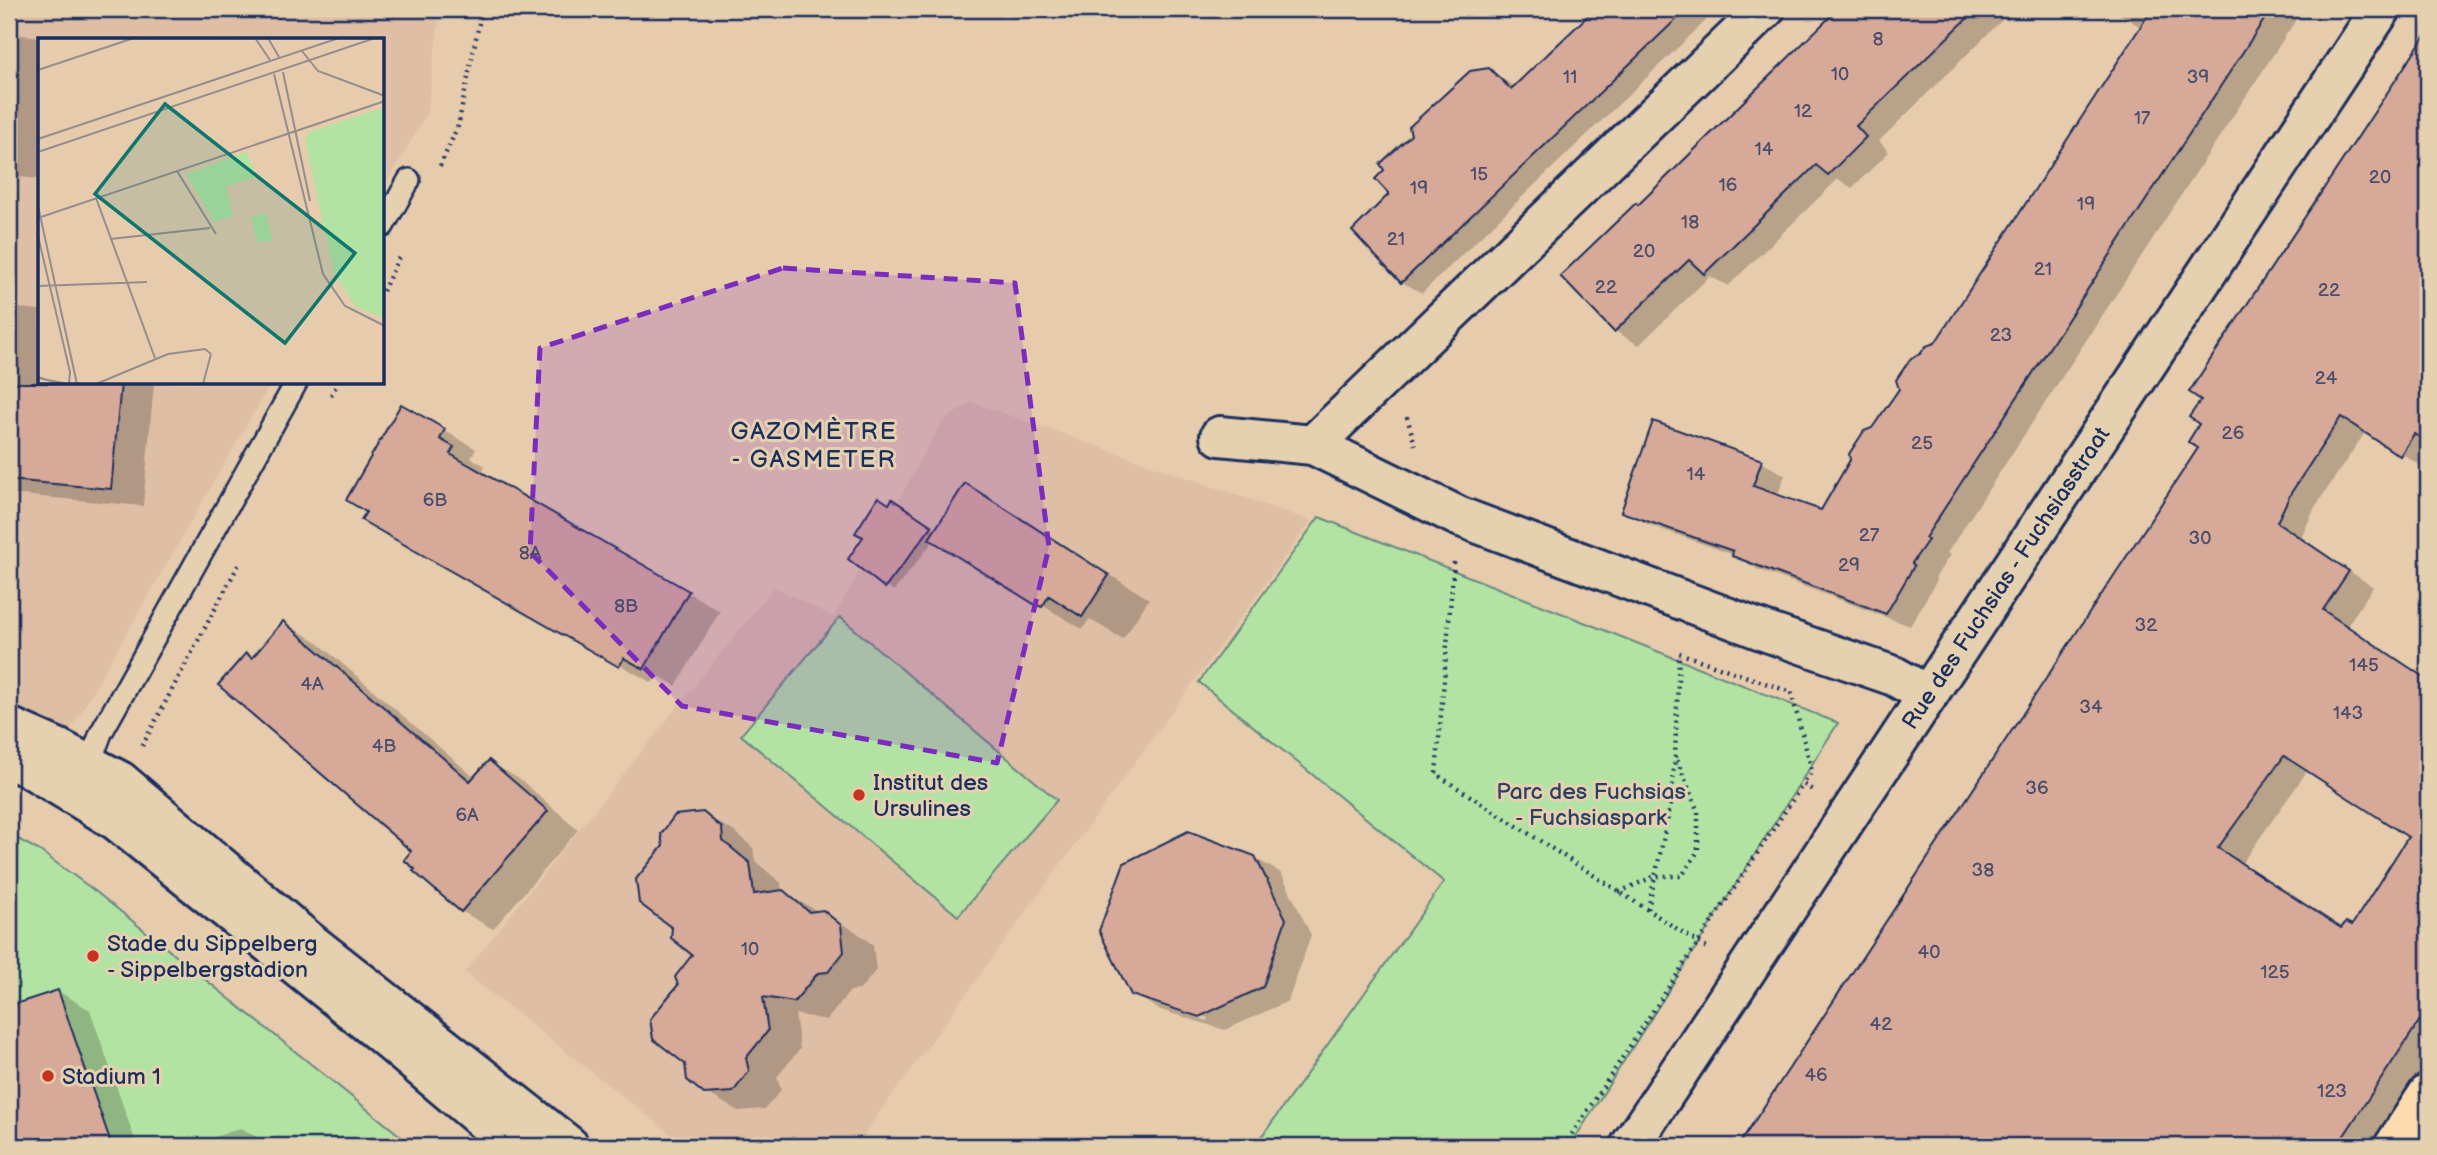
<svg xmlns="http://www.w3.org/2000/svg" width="2437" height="1155" viewBox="0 0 2437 1155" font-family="'Balsamiq Sans',sans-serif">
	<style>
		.built { fill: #debea5 }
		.green { fill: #b3e3a3; stroke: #678980; stroke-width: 2 }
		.shadow { fill: #0003; fill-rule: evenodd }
		.building { fill: #d7a998; stroke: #1b2f5e; stroke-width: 2; fill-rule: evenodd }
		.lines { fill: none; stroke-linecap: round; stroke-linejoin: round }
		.lane-casing { stroke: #1b2f5e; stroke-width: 26 }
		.street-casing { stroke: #1b2f5e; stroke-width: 44 }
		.primary-casing { stroke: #1b2f5e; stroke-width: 44 }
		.path { stroke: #1b2f5e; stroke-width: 4.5; stroke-dasharray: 2 5; stroke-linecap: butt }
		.lane { stroke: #e5d0af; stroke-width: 21 }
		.street { stroke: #e5d0af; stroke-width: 38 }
		.primary { stroke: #fcdcac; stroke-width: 38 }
		.marked { fill: #7b2cbf; fill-opacity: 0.2; stroke: #7b2cbf; stroke-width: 5; stroke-dasharray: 14 9; stroke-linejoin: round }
		.poi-dot { fill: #c8321e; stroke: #e5d0af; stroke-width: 2.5 }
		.labels { text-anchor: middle; stroke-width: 6; stroke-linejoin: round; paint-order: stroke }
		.number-label { font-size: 19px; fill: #4a4e6c }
		.street-label { font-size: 23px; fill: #1b2f5e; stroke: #e5d0af }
		.poi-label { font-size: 23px; fill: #1b2f5e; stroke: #e5d0af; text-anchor: start }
		.park-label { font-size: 23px; fill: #2a4165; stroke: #e5d0af }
		.neighbourhood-label { font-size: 24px; letter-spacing: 2px; fill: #1b2f5e; stroke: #e5d0af }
		.inset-road { fill: none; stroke: #958d8d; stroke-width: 2 }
		.view { fill: #0f766e; fill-opacity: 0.15; stroke: #0f766e; stroke-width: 3.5 }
		.inset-edge { fill: none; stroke: #1b2f5e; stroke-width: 3.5 }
	</style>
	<rect width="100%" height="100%" fill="#e6cbac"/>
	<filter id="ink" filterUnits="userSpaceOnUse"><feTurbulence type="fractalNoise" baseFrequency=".0143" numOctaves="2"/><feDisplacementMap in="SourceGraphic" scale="14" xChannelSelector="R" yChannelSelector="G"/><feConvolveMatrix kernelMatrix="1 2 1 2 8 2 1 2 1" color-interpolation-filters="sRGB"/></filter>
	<g filter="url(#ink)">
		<g class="built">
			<path d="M9,9h431l-13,104 -44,75v-148h-343v343h231l-205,355 -57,-25z"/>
			<path d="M971,402l340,119 -456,625h-169l-221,-174 309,-385 60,30 107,-194z"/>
		</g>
		<g class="green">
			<path d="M1319,517l519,206 -268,423h-315l189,-264 -245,-200z"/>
			<path d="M840,617l217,183 -99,116 -217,-181z"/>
			<path d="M9,834l31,17 55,40 318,255h-404z"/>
		</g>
		<g class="shadow">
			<path d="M1579,9h139l-296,284 -20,-11 -10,-87 97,-125 26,17 72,-69z"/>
			<path d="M1842,9h178l-12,12 -4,-3 -125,123 10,11 -37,36 -14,-9 -110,107 -18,-10 -71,69 -24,-14 -53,-55 76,-69z"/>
			<path d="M2112,9h183l6,3 -354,541 3,2 -15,23 2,2 -27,46 -153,-57 -23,-14 -87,-31 -23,-13 137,-49 24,13 -8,22 45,16 51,-83 63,-85 206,-317z"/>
			<path d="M9,34l70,6h-39v139l-31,-3z"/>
			<path d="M2428,34v431l-2,4 -60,-38 -51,76 -14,31 72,49 -26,39 81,54v380l-56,86h-633l461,-698 3,-48 -11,-8zM2308,770l99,64 -4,8 3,2 -54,84 -9,1 -101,-66z"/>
			<path d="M9,307l31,3v73h114l-11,123 -134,-12z"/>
			<path d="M402,406l74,43 -5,9 14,8 -4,7 239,138 -44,75 -19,-11 -5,8 -289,-164 5,-8z"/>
			<path d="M965,485l184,114 -26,40 -34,-20 -6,10 -6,-3 -143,-86 -40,51 -8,-5 3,-80 11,1 37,23z"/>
			<path d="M284,623l32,18 159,137 14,-16 32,18 57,50 -85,99 -32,-18 -21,-17 -34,-34 7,-9 -160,-192z"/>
			<path d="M703,814l32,18 18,16 2,13 26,22 1,9 73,39 18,14 3,25 -16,20 -10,1 -23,29 -32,-6 5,35 -23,28 4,13 -16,19 -27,2 -33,-19 -25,-107 15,-30z"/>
			<path d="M1255,858l26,15 30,62 -23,66 -63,29 -67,-21 -26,-16zM1152,1000l56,18 -1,3 -55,-18z"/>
			<path d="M58,991l32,19 47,136h-128v-138z"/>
			<path d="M241,1128l31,18h-83z"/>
		</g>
		<g class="building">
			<path d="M1595,9h92l-286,274 -49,-52 37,-37 -14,-15 9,-9 -4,-6 31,-29 -2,-8 61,-56 19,-3 22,21z"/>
			<path d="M1838,9h139l-121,117 10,11 -38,38 -12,-10 -112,109 -15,-14 -75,72 -54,-56 76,-73 2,2z"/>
			<path d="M2152,9h119l-346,529 3,2 -16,23 2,3 -28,48 -154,-58 1,-5 -112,-39 32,-91 109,39 -9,26 68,24 29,-50 -1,-6 15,-23 8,-3 27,-39 -3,-9 15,-22 9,-4 6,-8 9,-3z"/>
			<path d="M2428,31v412l-14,-9 -14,22 -59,-39 -50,76 -14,29 72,49 -26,39 105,70v328l-91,138h-599l460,-698 -10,-6 11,-18 -10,-7 12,-17 -12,-8zM2284,756l124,81 -56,88 -6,-3 -5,6 -123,-80z"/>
			<path d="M9,383h112l-10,106 -102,-9z"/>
			<path d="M401,404l44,25 -5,10 14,8 -4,7 239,137 -45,78 -20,-11 -5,9 -258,-147 5,-8 -20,-12z"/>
			<path d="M965,483l144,92 -27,42 -33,-21 -7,11 -8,-3 -105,-65z"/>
			<path d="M878,497l11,7 3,-5 40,27 -47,62 -37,-29 15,-22 -8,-4z"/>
			<path d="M283,621l187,160 19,-21 59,51 -87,101 -48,-41 2,-2 -11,-9 7,-9 -193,-166 28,-32 6,5z"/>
			<path d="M703,812l19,16 1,13 27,22 4,31 29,-4 26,22 14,-2 18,15 3,27 -16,20 -10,1 -24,29 -31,-5 5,34 -22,27 3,13 -16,21 -29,2 -17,-14 -2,-16 -32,-25 -3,-20 28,-34 -3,-8 17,-22 -21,-17 1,-10 -33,-25 -3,-24 27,-33 -2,-12 14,-19z"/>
			<path d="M1188,831l67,25 31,63 -23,68 -64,30 -68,-22 -32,-64 25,-68z"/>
			<path d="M58,990l54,156h-103v-140z"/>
		</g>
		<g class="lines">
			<g class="lane-casing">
				<g id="lane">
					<path d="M383,226l26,-46"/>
					<path d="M89,765l12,-32 195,-350"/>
				</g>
			</g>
			<g class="street-casing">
				<g id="street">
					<path d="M1220,436l93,9 145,71 306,115 130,45 34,19"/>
					<path d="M1313,445l452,-436"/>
					<path d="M9,727l50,22 61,32 187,159 262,206"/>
					<path d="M9,760l19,7 89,54 262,211 135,114"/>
					<path id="s1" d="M1630,1146l751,-1137"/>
				</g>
			</g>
			<g class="primary-casing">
				<path id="primary" d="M2394,1146l34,-52"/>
			</g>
			<g class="path">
				<path d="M440,166l18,-40 24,-117"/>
				<path d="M383,291l16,-34"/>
				<path d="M331,395l7,-12"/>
				<path d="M1407,417l8,28"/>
				<path d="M1454,562l-18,212 274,176"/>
				<path d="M142,746l98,-184"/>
				<path d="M1619,892l36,-16h27l16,-25v-39l-22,-55"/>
				<path d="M1648,909l23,-105 4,-48 4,-103 112,39 21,79 -9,13 11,7"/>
				<path d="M1564,1146l239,-362"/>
			</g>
			<use href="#lane" class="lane"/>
			<use href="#street" class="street"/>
			<use href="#primary" class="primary"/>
		</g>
	</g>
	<path class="marked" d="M783,268l232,15 34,264 -52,216 -315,-57 -152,-154 10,-204z"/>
	<g class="poi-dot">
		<circle cx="859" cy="795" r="7"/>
		<circle cx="93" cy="956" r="7"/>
		<circle cx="48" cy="1076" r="7"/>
	</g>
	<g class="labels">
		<g class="number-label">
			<text x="1878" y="45">8</text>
			<text x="1840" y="80">10</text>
			<text x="1570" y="83">11</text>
			<text x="2198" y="83">39</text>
			<text x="1803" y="117">12</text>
			<text x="2142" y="124">17</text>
			<text x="1764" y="155">14</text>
			<text x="1479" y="180">15</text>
			<text x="2380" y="183">20</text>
			<text x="1728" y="191">16</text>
			<text x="1419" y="194">19</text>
			<text x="2086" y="210">19</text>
			<text x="1690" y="228">18</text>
			<text x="1396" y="245">21</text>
			<text x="1644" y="257">20</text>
			<text x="2043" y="275">21</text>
			<text x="1606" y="293">22</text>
			<text x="2329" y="296">22</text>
			<text x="2001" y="341">23</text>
			<text x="2326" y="384">24</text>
			<text x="2233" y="439">26</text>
			<text x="1922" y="449">25</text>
			<text x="1696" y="480">14</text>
			<text x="435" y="506">6B</text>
			<text x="1869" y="541">27</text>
			<text x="2200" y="544">30</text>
			<text x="530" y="559">8A</text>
			<text x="1849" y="571">29</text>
			<text x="626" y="612">8B</text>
			<text x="2146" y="631">32</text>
			<text x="2364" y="671">145</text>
			<text x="312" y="690">4A</text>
			<text x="2091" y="713">34</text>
			<text x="2348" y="719">143</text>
			<text x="384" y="752">4B</text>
			<text x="2037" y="794">36</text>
			<text x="467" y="821">6A</text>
			<text x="1983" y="876">38</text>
			<text x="750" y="955">10</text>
			<text x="1929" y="958">40</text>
			<text x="2275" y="978">125</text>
			<text x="1881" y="1030">42</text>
			<text x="1816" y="1081">46</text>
			<text x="2332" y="1097">123</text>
		</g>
		<g class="street-label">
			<text dy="8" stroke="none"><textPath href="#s1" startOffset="681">Rue des Fuchsias - Fuchsiasstraat</textPath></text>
		</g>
		<g class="poi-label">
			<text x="873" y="790">Institut des<tspan x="873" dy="26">Ursulines</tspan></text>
			<text x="107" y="951">Stade du Sippelberg<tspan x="107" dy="26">- Sippelbergstadion</tspan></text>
			<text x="62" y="1084">Stadium 1</text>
		</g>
		<g class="park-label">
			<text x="1591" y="799">Parc des Fuchsias<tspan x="1591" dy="26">- Fuchsiaspark</tspan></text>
		</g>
		<g class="neighbourhood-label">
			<text x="814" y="439">GAZOMÈTRE<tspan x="814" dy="28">- GASMETER</tspan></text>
		</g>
	</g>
	<g transform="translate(38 38)">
		<rect width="346" height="346" fill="#e6cbac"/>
		<path d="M346,69h1l-1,211 -28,-11 -22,-33 -29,-134 4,-8zM209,114l10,25 -31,9 7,30 -19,6 -28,-48zM228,175l6,27 -15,3 -6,-27z" fill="#b3e3a3"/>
		<path class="inset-road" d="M217,0l15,22M230,0l11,19M264,13l16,20 67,25M0,32l96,-32M245,34l27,129M236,36l49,200 22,32 40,20M0,101l301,-101M0,114l337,-114M139,133l39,63M58,160l59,160M0,168l39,178M0,180l347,-117M0,198l32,136 -1,12M72,201l100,-11M0,248l109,-4M0,339l22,7M0,340l30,6M58,346l72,-30 37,-5 6,5M165,346l8,-30"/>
		<path class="view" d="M127,66l190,149 -70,90 -190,-149z"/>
		<rect width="346" height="346" class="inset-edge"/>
	</g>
	<rect width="2437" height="1155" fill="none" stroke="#e5d0af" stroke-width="35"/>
	<rect x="18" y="18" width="2402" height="1120" fill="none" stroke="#1b2f5e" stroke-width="2.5" filter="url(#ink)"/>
</svg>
